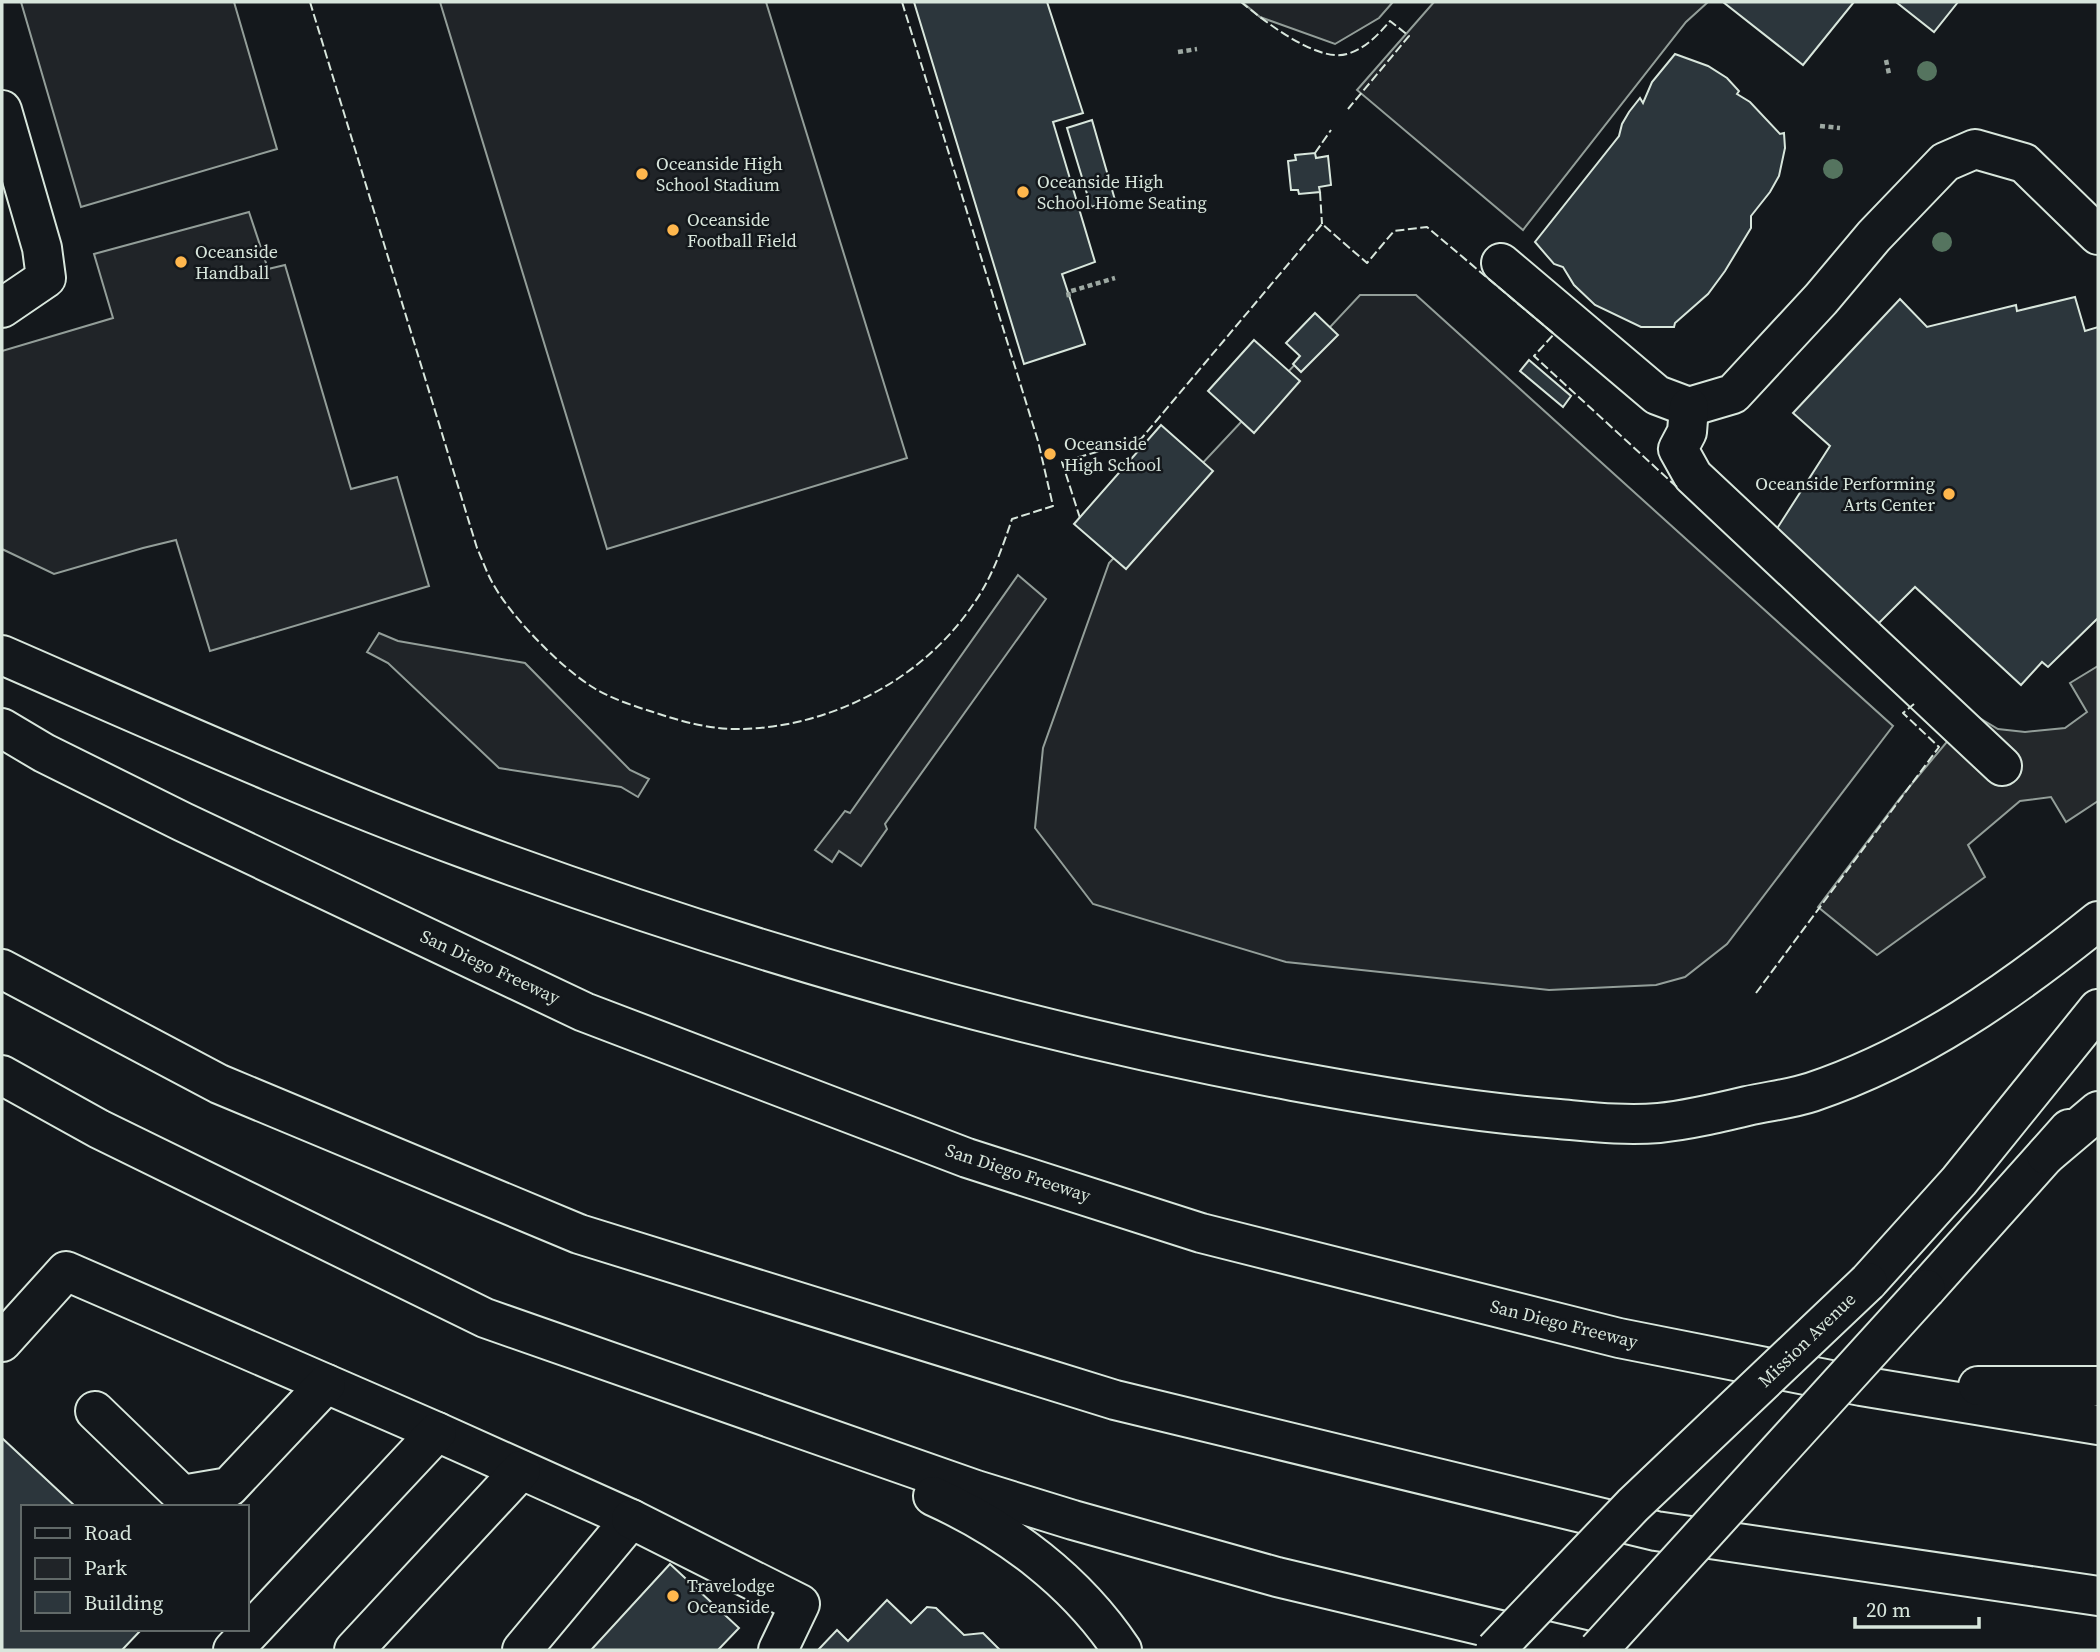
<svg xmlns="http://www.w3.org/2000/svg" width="2100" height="1652" viewBox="0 0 2100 1652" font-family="'Source Serif 4',serif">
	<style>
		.green { fill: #202428; stroke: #939e99; stroke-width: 2 }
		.parking { fill: #24282b; stroke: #939e99; stroke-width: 2 }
		.building { fill: #2c363c; stroke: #d8e6dc; stroke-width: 2 }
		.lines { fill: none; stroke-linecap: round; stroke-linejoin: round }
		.minor-casing { stroke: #d8e6dc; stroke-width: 42 }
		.major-casing { stroke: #d8e6dc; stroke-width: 42 }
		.highway-casing { stroke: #d8e6dc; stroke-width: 42 }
		.path { stroke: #9da8a2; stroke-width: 4.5; stroke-dasharray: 5 3.5; stroke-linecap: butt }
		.minor { stroke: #14181c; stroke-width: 38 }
		.major { stroke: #14181c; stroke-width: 38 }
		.highway { stroke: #14181c; stroke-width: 38 }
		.major-bridge-casing { stroke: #d8e6dc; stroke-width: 42; stroke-linecap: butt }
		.major-bridge { stroke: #14181c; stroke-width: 38 }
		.fence { stroke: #d8e6dc; stroke-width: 2; stroke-dasharray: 9 3.5; stroke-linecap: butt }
		.tree { fill: #55745f }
		.poi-dot { fill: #ffb74d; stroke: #14181c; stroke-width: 2.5 }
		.labels { text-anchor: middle; stroke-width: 5; stroke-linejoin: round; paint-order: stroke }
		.poi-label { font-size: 18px; fill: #d8e6dc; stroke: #14181c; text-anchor: start }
		.street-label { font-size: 18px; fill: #d8e6dc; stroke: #14181c }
	</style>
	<rect width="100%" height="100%" fill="#14181c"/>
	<g class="green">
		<path d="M21,2h213l43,147 -196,58z"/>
		<path d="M440,2h326l141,456 -300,91z"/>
		<path d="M1242,2h-1h152l-14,16 -44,26 -75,-27z"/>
		<path d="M1434,2h274l-22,20 -163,208 -166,-140z"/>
		<path d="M249,212l19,57 17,-4 66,224 46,-12 32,109 -219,65 -34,-111 -33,8 -89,26 -52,-25v-198l111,-33 -19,-64z"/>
		<path d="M1360,295h56l477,431 -166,218 -42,33 -29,8 -107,5 -263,-28 -193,-58 -58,-76 8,-80 66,-185z"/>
		<path d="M1018,575l28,24 -161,225 2,5 -26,37 -22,-15 -7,11 -17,-12 30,-39 5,2z"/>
		<path d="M379,633l19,8 127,22 105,107 19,9 -11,18 -17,-10 -122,-19 -111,-105 -21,-11z"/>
	</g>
	<path class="parking" d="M2098,666v135l-32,21 -15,-25 -31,4 -52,44 17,32 -108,78 -59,-48 82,-109 71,-85 27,16 27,3 40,-4 22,-16 -17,-29z"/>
	<g class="building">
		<path d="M914,2h133l36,111 -30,9 42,140 -33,12 23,70 -61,20z"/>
		<path d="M1723,2h131l-51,63z"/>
		<path d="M1896,2h62l-24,30z"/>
		<path d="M1675,54l33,12 19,12 12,13 -2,3 13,8 30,32 4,-1 1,15 -6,28 -9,16 -19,24v12l-26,43 -17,23 -33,29 -1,4h-33l-46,-22 -21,-20 -11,-18 -9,-3 -19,-22 84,-106 3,-12 7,-12 11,-14 3,5 9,-21z"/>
		<path d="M1092,120l23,80 -24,7 -24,-79z"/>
		<path d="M1315,153l1,5 12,-2 3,29 -12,2 1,5 -21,2 -1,-4h-7l-3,-29 8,-1 -1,-5z"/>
		<path d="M2075,297l10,34 13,-4v291l-50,49 -6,-5 -21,23 -106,-98 -42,42 -104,-88 61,-95 -37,-33 107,-114 27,28 89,-22 1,6z"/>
		<path d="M1315,313l23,22 -37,37 -8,-8 7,-8 -14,-13z"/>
		<path d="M1254,340l46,41 -46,52 -46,-42z"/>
		<path d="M1529,360l42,36 -8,11 -43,-36z"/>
		<path d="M1161,425l52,46 -87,98 -52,-45z"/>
		<path d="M2,1438l74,69h-53v122h119l-20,21h-120z"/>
		<path d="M670,1564l69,64 -21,22h-127z"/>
		<path d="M887,1600l24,23 16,-16 9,1 28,27 19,-2 17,17h-182l19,-20 11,11z"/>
	</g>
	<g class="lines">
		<g class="minor-casing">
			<g id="minor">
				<path d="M2,110l40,138 4,30 -44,30"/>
				<path d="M1501,263l156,132 32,12 44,-13 88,-95 53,-63 71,-74 30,-13 49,14 74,72"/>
				<path d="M1689,407l-2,25 -9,17 15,27 309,290"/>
				<path d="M2,1342l64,-71 371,161 194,87 -109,131"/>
				<path d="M95,1411l87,84 47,-8 97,-103"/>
				<path d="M631,1519l169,85 -22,46"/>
				<path d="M233,1650l204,-218"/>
				<path d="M354,1650l167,-180"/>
			</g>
		</g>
		<g class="major-casing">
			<g id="major">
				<path d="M1868,1282l91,-101 139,-172"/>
				<path d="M1926,1289l143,-160"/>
			</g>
		</g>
		<g class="highway-casing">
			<g id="highway">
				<path d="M2,655c154,67 307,136 464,194 269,99 545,180 827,232 88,16 177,31 266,38 33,3 66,7 100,4 30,-3 59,-10 88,-17 22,-5 44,-7 65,-14 107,-36 199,-101 286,-171"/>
				<path d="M2,728l42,25 139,69 401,190 383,146 234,75 418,105 242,48 237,39"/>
				<path d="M2,969l217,115 360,150 536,166 541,131 442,65"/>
				<path d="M2,1075l97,54 386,189 491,172 97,30 204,57 307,73"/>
				<path d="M2046,1155l52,-44"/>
				<path d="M1978,1386h120"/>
				<path d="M933,1496c75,34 143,85 189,154"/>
			</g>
		</g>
		<g class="path">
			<path d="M1178,52l19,-3"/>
			<path d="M1886,60l3,14"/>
			<path d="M1820,126l20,2"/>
			<path d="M1069,297l-1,-5 47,-14"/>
		</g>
		<use href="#minor" class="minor"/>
		<use href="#major" class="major"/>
		<use href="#highway" class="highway"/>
		<g class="major-bridge-casing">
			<g id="major-bridge">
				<path d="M1495,1650l138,-145 235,-223"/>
				<path d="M1598,1650l328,-361"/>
			</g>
		</g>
		<use href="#major-bridge" class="major-bridge"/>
		<g class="fence">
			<path d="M310,2l167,546c5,11 9,23 15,34 18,34 69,86 102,106 18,11 40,18 59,24 27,9 55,17 83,17 91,0 185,-48 236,-123 19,-26 30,-57 40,-87l41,-13 -15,-65 -136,-439"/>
			<path d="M1241,2c22,18 76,61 106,52 18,-5 31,-19 43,-33l19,15 -61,73"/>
			<path d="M1315,153l16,-23"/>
			<path d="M1320,192l2,32"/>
			<path d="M1080,518l-18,-56 79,-23 181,-215 45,39 27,-32 33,-4 127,107 -20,22 145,133"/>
			<path d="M1756,993l183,-246 -36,-34 11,-9"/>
		</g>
	</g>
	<g class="tree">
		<circle cx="1927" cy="71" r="10"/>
		<circle cx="1833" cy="169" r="10"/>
		<circle cx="1942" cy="242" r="10"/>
	</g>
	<g class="poi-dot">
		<circle cx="642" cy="174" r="7"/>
		<circle cx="1023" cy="192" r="7"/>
		<circle cx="673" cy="230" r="7"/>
		<circle cx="181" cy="262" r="7"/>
		<circle cx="1050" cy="454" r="7"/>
		<circle cx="1949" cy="494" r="7"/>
		<circle cx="673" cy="1596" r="7"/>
	</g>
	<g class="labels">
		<g class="poi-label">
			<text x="656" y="170">Oceanside High<tspan x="656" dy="21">School Stadium</tspan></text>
			<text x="1037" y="188">Oceanside High<tspan x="1037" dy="21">School Home Seating</tspan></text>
			<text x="687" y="226">Oceanside<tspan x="687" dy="21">Football Field</tspan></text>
			<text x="195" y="258">Oceanside<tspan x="195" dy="21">Handball</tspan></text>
			<text x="1064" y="450">Oceanside<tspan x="1064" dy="21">High School</tspan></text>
			<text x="1935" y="490" text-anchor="end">Oceanside Performing<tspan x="1935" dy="21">Arts Center</tspan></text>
			<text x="687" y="1592">Travelodge<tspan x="687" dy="21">Oceanside</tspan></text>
		</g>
		<g class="street-label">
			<text transform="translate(490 967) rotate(25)" y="6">San Diego Freeway</text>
			<text transform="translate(1018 1173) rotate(18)" y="6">San Diego Freeway</text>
			<text transform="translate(1564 1324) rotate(14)" y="6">San Diego Freeway</text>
			<text transform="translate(1807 1340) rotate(-44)" y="6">Mission Avenue</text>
		</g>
	</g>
	<rect width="2100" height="1652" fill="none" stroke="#d8e6dc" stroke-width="7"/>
	<rect x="21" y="1505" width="228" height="126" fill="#14181c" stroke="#626a69" stroke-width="2"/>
	<rect x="35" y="1528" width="35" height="10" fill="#14181c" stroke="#626a69" stroke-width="2"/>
	<text x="84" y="1540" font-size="21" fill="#d8e6dc">Road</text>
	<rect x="35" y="1558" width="35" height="21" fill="#202428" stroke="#626a69" stroke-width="2"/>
	<text x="84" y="1575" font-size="21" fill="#d8e6dc">Park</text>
	<rect x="35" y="1592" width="35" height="21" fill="#2c363c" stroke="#626a69" stroke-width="2"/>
	<text x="84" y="1610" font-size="21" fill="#d8e6dc">Building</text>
	<path d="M1855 1617v10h124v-10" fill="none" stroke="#d8e6dc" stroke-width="3.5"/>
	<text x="1866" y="1617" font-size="21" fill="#d8e6dc" stroke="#14181c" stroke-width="5" paint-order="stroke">20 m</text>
</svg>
